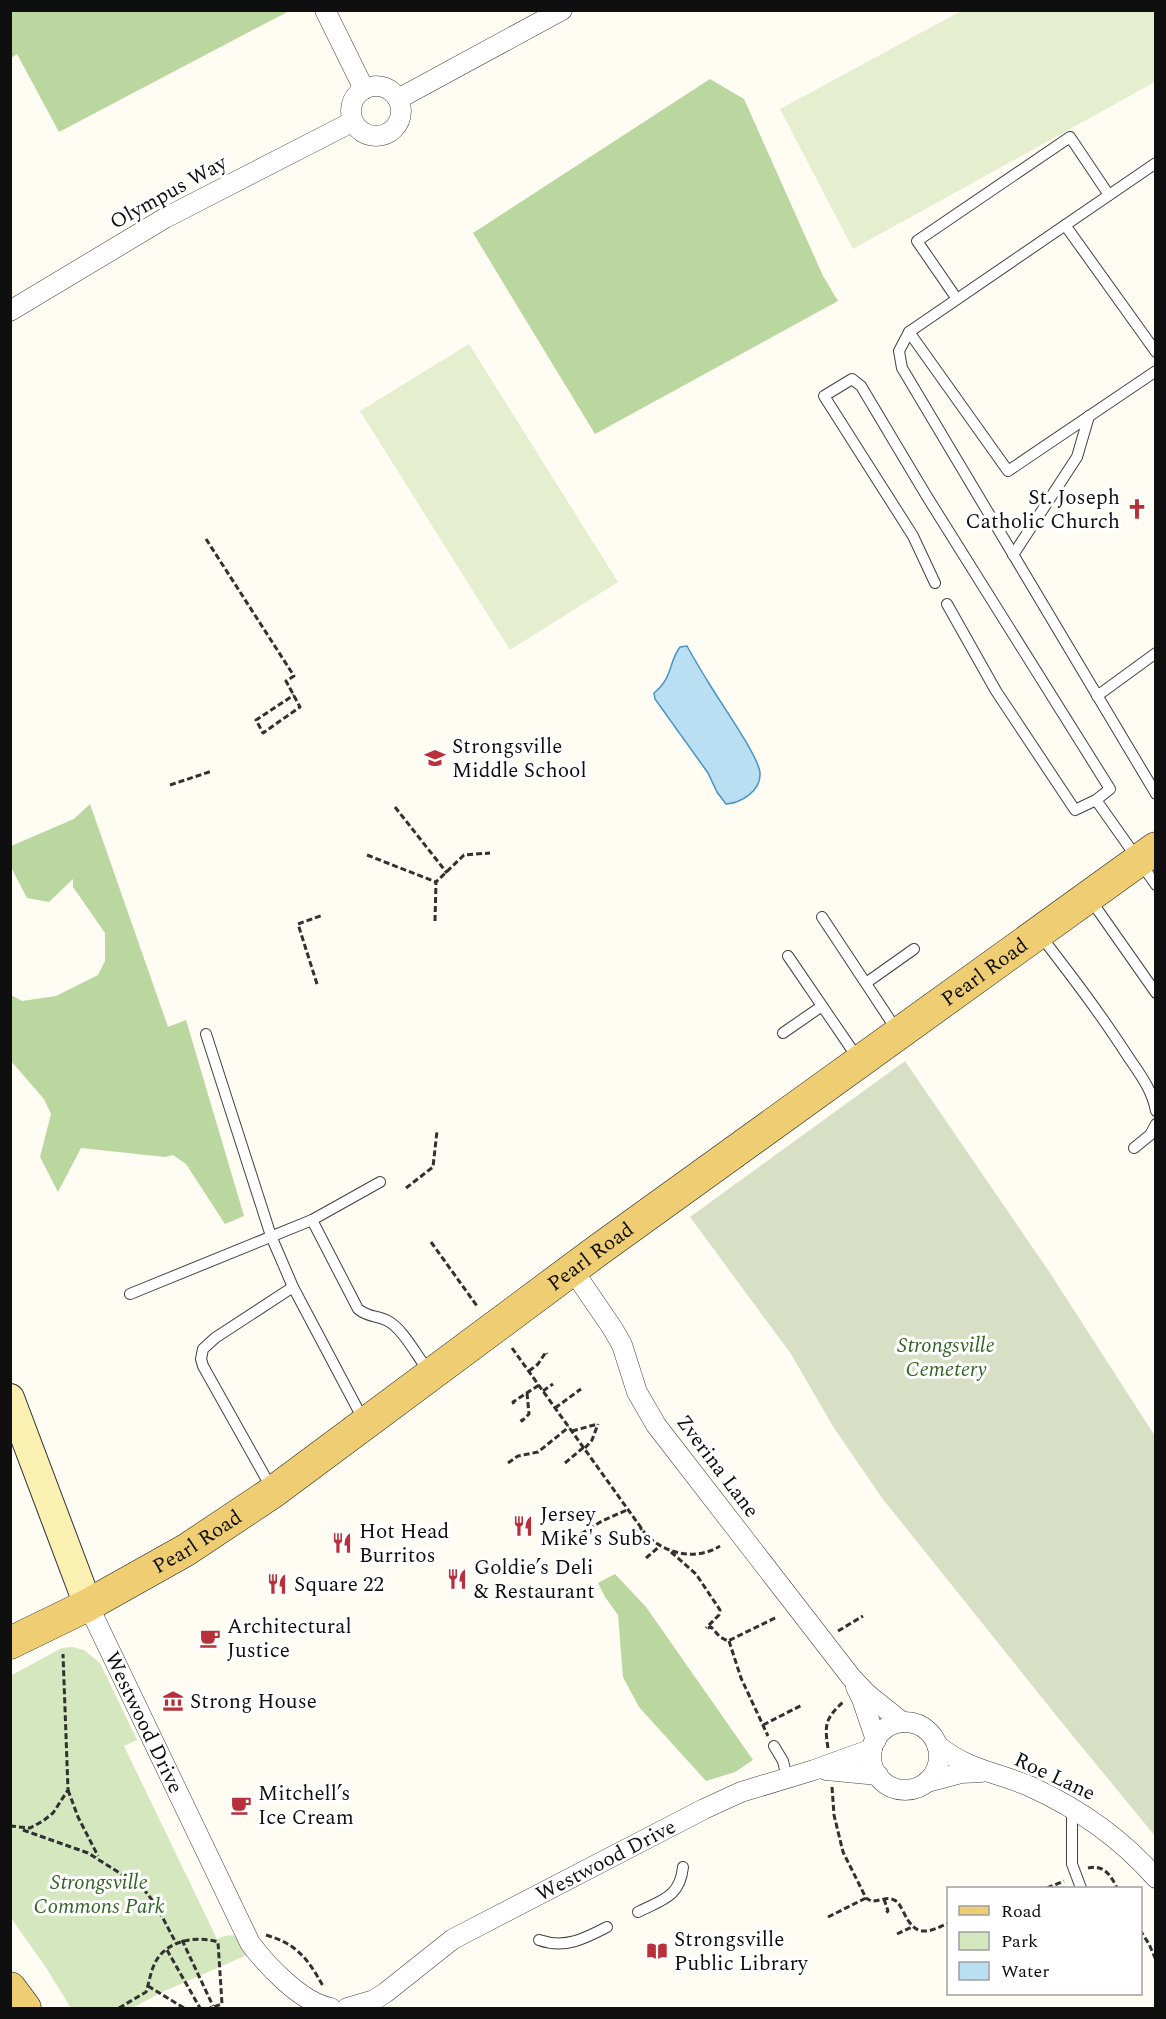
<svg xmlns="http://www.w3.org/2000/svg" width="1166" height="2019" viewBox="0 0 1166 2019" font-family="Spectral,serif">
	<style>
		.green { fill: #d4e7be }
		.forest { fill: #b9d79e }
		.cemetery { fill: #d7e0c4 }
		.pitch { fill: #e5efcf }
		.water { fill: #badff2; stroke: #4695c5; stroke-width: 1.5 }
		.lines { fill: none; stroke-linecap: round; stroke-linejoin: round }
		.lane-casing { stroke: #424242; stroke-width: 12 }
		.street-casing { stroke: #424242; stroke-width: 21 }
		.secondary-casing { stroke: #313131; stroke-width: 30 }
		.primary-casing { stroke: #202020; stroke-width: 33 }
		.path { stroke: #313131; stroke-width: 3; stroke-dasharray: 6 3; stroke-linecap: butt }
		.lane { stroke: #fff; stroke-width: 10 }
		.street { stroke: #fff; stroke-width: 20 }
		.secondary { stroke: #faf0b2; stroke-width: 28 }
		.primary { stroke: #efcd72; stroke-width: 32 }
		.labels { text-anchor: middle; stroke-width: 6; stroke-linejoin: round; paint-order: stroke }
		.street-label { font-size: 21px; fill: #0f0f0f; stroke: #fff }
		.poi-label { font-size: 21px; fill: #0f0f0f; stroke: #fff; text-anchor: start }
		.park-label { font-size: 21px; font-style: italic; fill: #326423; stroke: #fff }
	</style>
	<rect width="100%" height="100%" fill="#fefcf3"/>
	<path class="green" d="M73,1647l11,3 16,13 37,77 -13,6 93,193c20,-9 21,-1 30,16l-87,38 -28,15h-61l-24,-39 -36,-51 -1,-242 52,-28z"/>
	<g class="forest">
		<path d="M11,10h278v1l-230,121 -42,-78 -6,4z"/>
		<path d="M710,79l34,20 79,177 15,25 -243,133 -122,-201z"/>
		<path d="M90,804l78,223 18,-7 58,196 -19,8 -39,-60 -13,-9 -8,2 -84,-9 -23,44 -18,-35 11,-43 -7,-15 -33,-38v-66l11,6 34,-5 42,-21 7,-14v-28l-32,-46v-8l-24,23 -22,-4 -16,-31v-21l63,-27z"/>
		<path d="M615,1574l31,33 107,153 -18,12 -29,9 -67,-74 -16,-30 -5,-62 -13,-18 -7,-14z"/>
	</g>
	<path class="cemetery" d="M905,1061l145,212 105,163v400l-92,-112 -181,-226 -48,-70 -43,-74 -101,-137z"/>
	<g class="pitch">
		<path d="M961,11h194v71l-302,167 -73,-140z"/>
		<path d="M469,344l149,238 -108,68 -150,-239z"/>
	</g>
	<path class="water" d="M687,646c7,13 15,26 23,39 10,17 49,72 50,88 1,18 -19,30 -34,31l-9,-12 -9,-19 -53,-74 -1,-6c20,-17 14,-30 26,-46z"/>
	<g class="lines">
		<g class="lane-casing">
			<g id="lane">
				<path d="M1156,163l-247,169 -10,19 3,17 254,426"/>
				<path d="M1065,225l91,127"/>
				<path d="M957,299l-40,-58 153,-104 39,58"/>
				<path d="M909,332l99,139 148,-100"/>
				<path d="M1013,555l64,-98 12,-41"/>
				<path d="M935,583l-22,-47 -89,-140 28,-17 9,7 65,109 184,294 -14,11 -21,10 -79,-119 -49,-87"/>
				<path d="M1097,696l59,-43"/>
				<path d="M1096,800l60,85"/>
				<path d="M1090,899l66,94"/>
				<path d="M822,917l76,115"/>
				<path d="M1040,935c30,39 60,78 87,120 12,18 25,34 29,56"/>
				<path d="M788,956l71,104"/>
				<path d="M866,983l48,-34"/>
				<path d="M783,1033l39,-27"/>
				<path d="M206,1034l65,202 22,51 71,134"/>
				<path d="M1134,1148l16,-13 6,-11"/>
				<path d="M312,1220l46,89c11,9 19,6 30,12 15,8 29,35 39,48"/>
				<path d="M130,1294l182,-74 68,-38"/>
				<path d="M272,1489l-69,-123 -2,-7 2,-10 12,-11 78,-51"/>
				<path d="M774,1746l9,15 4,17"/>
				<path d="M1072,1808v56l9,24"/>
				<path d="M638,1912c24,-12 42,-15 45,-45"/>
				<path d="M539,1940c26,9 45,-1 68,-13"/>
			</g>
		</g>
		<g class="street-casing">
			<g id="street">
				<path d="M325,10l39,79"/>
				<circle cx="376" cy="111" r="25"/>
				<path d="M398,99l164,-89"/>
				<path d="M10,311l155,-93 187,-96"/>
				<path d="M572,1269l41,60 9,16 15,47 19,33 195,252 16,17 35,28"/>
				<path id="s1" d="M88,1605l162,338c17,23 52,60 81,65"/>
				<path d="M856,1687l6,12 14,41"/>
				<circle cx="905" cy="1756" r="34"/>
				<path d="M937,1745c30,25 59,27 92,41 49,22 92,52 127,92"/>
				<path d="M826,1770l52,5"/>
				<path d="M927,1782l34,-9 21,-1"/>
				<path id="s2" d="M347,2008l27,-8 11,-7 68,-54 251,-130 37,-17 73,-22 58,-21"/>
			</g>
		</g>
		<g class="secondary-casing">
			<path id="secondary" d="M10,1398l78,207"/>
		</g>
		<g class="primary-casing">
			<g id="primary">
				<path id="s3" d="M10,1643l78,-38 98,-55 87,-58 324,-241 559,-403"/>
				<path d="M10,1988l15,20"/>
			</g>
		</g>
		<g class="path">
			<path d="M206,539l88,137 -8,5 14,26 -37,26 -7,-13 38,-25"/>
			<path d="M170,785l42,-14"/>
			<path d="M395,807l52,66"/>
			<path d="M367,855l69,27"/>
			<path d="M435,921l1,-39 28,-27 26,-2"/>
			<path d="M317,984l-19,-60 25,-9"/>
			<path d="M406,1188l27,-21 4,-36"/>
			<path d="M431,1242l46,64"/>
			<path d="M512,1348l135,188c20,18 48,25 73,10"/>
			<path d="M529,1371l9,-7 8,-12 1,2"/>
			<path d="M543,1391l10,-7"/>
			<path d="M514,1404l-1,-2 26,-17"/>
			<path d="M555,1408l26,-19"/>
			<path d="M521,1419l1,2 7,-7 -2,-21"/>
			<path d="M572,1431l26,-7"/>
			<path d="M585,1448l7,-8 6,-16"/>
			<path d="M508,1463l10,-7 20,-4 31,-25"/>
			<path d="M565,1463l19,-16"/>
			<path d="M581,1534l21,-13 27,-12"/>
			<path d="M626,1541l16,-13"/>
			<path d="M671,1552l25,22 24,36 -1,5 -13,13"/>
			<path d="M646,1558l14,-12"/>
			<path d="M708,1628l3,-1 9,10 8,4 49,-24"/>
			<path d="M838,1631l25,-15"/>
			<path d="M729,1641l12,37 27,58"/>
			<path d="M763,1725l39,-20"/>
			<path d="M828,1748c-4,-25 -2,-30 16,-47"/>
			<path d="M832,1787l2,28 9,37 23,46 5,3c7,1 16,-5 23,-1 5,2 6,6 9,11 12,26 23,23 45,12"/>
			<path d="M68,1790l10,27 20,39"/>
			<path d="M10,1826l20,2 13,-7 10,-8 15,-23 -5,-136"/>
			<path d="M23,1830l65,23 54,34 14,18 20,38"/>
			<path d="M1088,1868c15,-4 23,7 29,20"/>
			<path d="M1047,1888l17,-7"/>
			<path d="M884,1899l4,12 -2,2"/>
			<path d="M828,1917l38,-19"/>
			<path d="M1140,1930l9,14 7,16"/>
			<path d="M897,1934l15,-7"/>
			<path d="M266,1935c31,9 42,24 57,51"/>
			<path d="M182,1940l31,66"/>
			<path d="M167,1950l33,58"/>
			<path d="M148,1986l36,22"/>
			<path d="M119,2008l27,-16c3,-9 4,-18 8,-27 10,-24 41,-30 64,-23l4,62 -12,4"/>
		</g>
		<use href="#lane" class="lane"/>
		<use href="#street" class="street"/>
		<use href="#secondary" class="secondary"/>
		<use href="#primary" class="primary"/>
	</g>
	<defs>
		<g id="church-bare" transform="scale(1.62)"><path d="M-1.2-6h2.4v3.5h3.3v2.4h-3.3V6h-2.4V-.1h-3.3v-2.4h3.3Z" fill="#b7303a" stroke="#fff" stroke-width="2.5" paint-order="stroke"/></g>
		<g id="school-bare" transform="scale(1.62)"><path d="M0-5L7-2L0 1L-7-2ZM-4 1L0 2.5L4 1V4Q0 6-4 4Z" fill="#b7303a" stroke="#fff" stroke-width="2.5" paint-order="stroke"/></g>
		<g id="restaurant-bare" transform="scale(1.62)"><path d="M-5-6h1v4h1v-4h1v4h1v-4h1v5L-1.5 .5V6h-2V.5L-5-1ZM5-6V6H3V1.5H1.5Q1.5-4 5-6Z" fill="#b7303a" stroke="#fff" stroke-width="2.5" paint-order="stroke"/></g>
		<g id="cafe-bare" transform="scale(1.62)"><path d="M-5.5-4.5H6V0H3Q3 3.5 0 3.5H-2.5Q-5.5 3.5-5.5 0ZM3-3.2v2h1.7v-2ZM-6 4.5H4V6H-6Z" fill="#b7303a" stroke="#fff" stroke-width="2.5" paint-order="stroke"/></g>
		<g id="museum-bare" transform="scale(1.62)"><path d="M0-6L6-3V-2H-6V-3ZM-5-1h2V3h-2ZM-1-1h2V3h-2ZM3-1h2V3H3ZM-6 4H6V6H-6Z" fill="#b7303a" stroke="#fff" stroke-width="2.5" paint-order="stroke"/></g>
		<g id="library-bare" transform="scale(1.62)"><path d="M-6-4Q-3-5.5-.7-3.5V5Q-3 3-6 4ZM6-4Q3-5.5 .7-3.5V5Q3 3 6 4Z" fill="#b7303a" stroke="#fff" stroke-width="2.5" paint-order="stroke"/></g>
	</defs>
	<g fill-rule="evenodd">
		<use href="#church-bare" x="1137" y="509"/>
		<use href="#school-bare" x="435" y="758"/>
		<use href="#restaurant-bare" x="523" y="1526"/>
		<use href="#restaurant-bare" x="342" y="1543"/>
		<use href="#restaurant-bare" x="457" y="1579"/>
		<use href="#restaurant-bare" x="277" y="1584"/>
		<use href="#cafe-bare" x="210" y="1638"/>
		<use href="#museum-bare" x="173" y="1701"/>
		<use href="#cafe-bare" x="241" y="1805"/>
		<use href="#library-bare" x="657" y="1951"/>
	</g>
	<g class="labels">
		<g class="street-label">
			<text transform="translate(168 192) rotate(-29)" y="7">Olympus Way</text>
			<text dy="7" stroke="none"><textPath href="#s3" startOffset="1185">Pearl Road</textPath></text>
			<text dy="7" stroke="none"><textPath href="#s3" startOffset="699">Pearl Road</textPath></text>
			<text transform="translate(718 1466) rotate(53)" y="7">Zverina Lane</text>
			<text dy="7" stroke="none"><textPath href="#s3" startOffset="213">Pearl Road</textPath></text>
			<text dy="7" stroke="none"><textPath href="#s1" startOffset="130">Westwood Drive</textPath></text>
			<text transform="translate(1055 1776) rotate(25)" y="7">Roe Lane</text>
			<text dy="7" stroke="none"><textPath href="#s2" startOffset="300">Westwood Drive</textPath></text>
		</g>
		<g class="poi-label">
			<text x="1120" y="504" text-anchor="end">St. Joseph<tspan x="1120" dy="24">Catholic Church</tspan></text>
			<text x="452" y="753">Strongsville<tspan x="452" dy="24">Middle School</tspan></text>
			<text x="540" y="1521">Jersey<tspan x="540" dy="24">Mike's Subs</tspan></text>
			<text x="359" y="1538">Hot Head<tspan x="359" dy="24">Burritos</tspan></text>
			<text x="474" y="1574">Goldie’s Deli<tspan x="474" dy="24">&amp; Restaurant</tspan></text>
			<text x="294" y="1591">Square 22</text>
			<text x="227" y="1633">Architectural<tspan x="227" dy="24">Justice</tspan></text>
			<text x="190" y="1708">Strong House</text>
			<text x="258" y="1800">Mitchell’s<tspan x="258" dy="24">Ice Cream</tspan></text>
			<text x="674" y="1946">Strongsville<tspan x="674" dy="24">Public Library</tspan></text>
		</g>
		<g class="park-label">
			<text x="946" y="1352">Strongsville<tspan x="946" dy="24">Cemetery</tspan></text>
			<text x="99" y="1889">Strongsville<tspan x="99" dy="24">Commons Park</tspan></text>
		</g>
	</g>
	<rect width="1166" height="2019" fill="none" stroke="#0f0f0f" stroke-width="24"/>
	<rect x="947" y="1887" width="195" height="108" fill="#ffffff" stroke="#9f9f9f" stroke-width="1.5"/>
	<rect x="959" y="1906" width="30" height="9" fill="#efcd72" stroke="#9f9f9f" stroke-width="1.5"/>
	<text x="1001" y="1917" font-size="18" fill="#0f0f0f">Road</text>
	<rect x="959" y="1932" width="30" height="18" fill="#d4e7be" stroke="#9f9f9f" stroke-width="1.5"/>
	<text x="1001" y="1947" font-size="18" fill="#0f0f0f">Park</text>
	<rect x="959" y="1962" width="30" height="18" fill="#badff2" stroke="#9f9f9f" stroke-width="1.5"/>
	<text x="1001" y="1977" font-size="18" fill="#0f0f0f">Water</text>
</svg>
